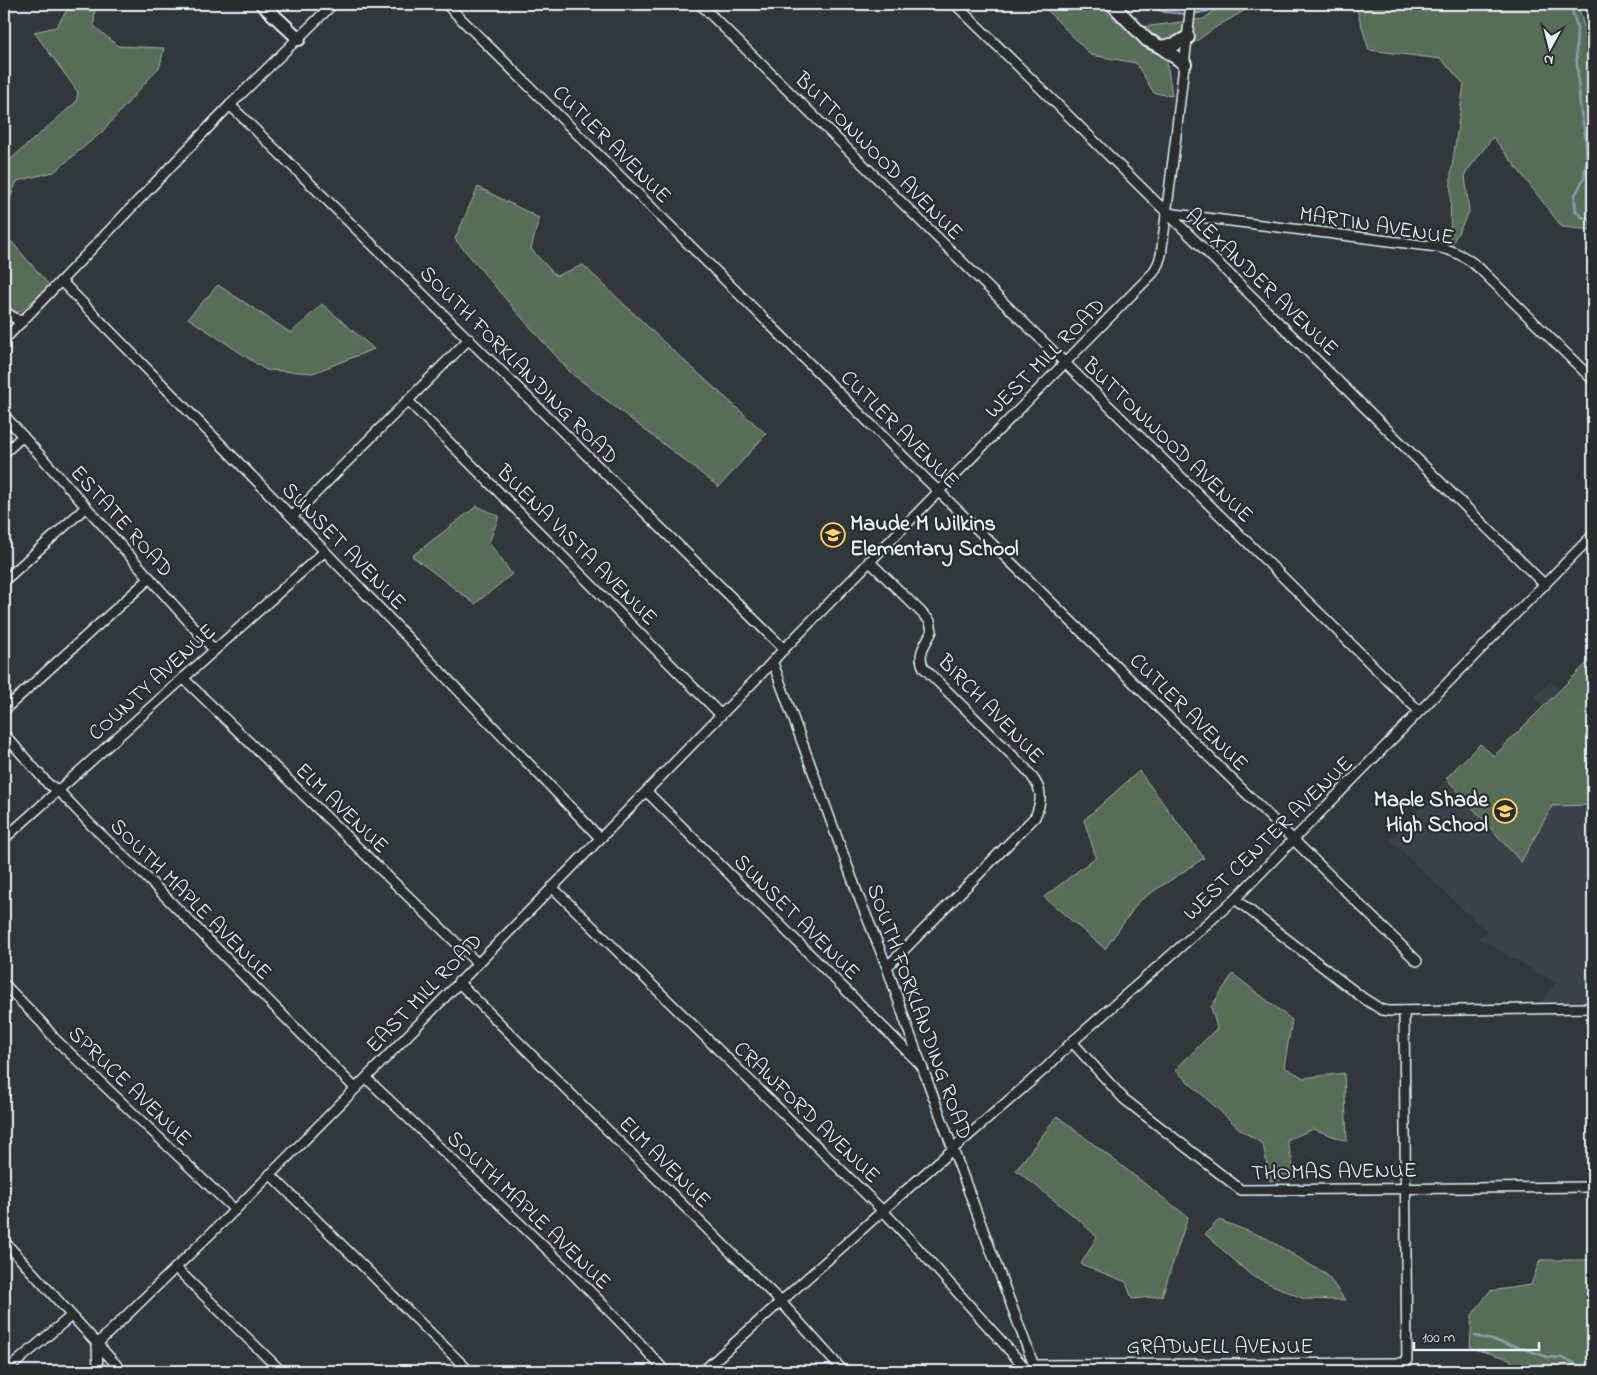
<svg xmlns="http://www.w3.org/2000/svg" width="1597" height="1375" viewBox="0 0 1597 1375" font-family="'Indie Flower',sans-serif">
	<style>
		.built { fill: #3c424a }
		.green { fill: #596d58; stroke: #a0afa8 }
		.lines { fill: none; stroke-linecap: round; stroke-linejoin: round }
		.stream { stroke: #8b9fa8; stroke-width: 2.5 }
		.minor-casing { stroke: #e8f1f8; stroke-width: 12 }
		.highway-casing { stroke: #e8f1f8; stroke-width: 16 }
		.minor { stroke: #2a2d2e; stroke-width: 9 }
		.highway { stroke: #2a2d2e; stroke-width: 12 }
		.labels { text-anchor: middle; stroke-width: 4.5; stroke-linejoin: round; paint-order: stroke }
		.street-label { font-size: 22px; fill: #e8f1f8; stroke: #2a2d2e }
		.poi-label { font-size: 22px; font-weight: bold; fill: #e8f1f8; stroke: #2a2d2e; text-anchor: start }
	</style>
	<rect width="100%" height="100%" fill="#32373b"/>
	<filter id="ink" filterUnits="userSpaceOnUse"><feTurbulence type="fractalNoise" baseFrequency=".02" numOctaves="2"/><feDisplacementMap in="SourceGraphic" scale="10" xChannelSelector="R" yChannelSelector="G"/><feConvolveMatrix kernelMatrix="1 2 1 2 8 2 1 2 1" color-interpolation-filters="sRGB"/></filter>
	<g filter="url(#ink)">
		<path class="built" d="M1593,658v344h-52l15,-19 -77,-44 7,-8 -96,-91 90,-96 13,14 51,-51 -10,-10 17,-16 10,10z"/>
		<g class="green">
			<path d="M71,4h24l-1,22 24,20 46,2 -4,18 -57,65 -49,41 -37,9 -13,33v-49l72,-63 2,-10 -44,-60 22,-5z"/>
			<path d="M1041,4h55l31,25 77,-10 18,-15h34l-40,23 -49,35 5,34 -18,-3 -18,-30 -45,-8z"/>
			<path d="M1355,4h223l15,56v170l-31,-3 -69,-90 -28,37 4,38 -19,36 1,-74 13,-90 -23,-25 -72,-9z"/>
			<path d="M478,187l61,31 -8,31 25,27 27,-11 86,82 97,87 -47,53 -148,-114 -56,-63 -60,-71z"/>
			<path d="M4,233l46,53 -32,27 -14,-9z"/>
			<path d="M218,285l73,48 31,-29 52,45 -61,24 -47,-3 -78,-52z"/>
			<path d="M477,506l22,10 -10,27 23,31 -37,30 -63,-48z"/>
			<path d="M1593,657v145l-1,3 -40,1 -31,56 -75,-84 34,-34 14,12z"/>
			<path d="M1139,771l65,87 -65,43 -34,48 -61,-52 52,-40 -12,-37z"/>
			<path d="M1233,974l59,46 -8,47 20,11 40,-5 3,68 -34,-12 -26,11 9,38 -26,3 -7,-37 -21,-13 -67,-61 42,-42 -6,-21z"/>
			<path d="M1057,1116l131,101 -26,79 -30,3 -6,-17 -45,-18 16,-27 -18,-17 -63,-50z"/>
			<path d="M1219,1220l47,18 61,37 18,25 -41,-1 -52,-23 -47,-42z"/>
			<path d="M1540,1260h53v111h-9l-24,-5 -2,5h-44l-4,-12 -40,-11 2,-33 18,-24 41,-6z"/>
		</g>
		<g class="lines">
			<g class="stream">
				<path d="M1145,4l20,8 22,2"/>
				<path d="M1570,4l7,23 -1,24 4,55 5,28 2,22 -3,22 -9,17v9l1,7 6,6 11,5"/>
				<path d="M1192,14l16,-3 14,-7"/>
				<path d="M1475,1336l41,10 31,11 15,1 14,6 9,7"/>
			</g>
			<g class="minor-casing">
				<g id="minor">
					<path d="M446,4l483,478 488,479"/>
					<path d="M700,4l719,707"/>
					<path d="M955,4l590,581"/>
					<path d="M230,105l554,544"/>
					<path d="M1167,213l270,34c18,4 30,10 43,22l113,111"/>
					<path d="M61,281l231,236 308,321"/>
					<path d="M4,312l18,10"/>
					<path d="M4,340l226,-235 103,-101"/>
					<path d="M408,401l313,314"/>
					<path d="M4,415l210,235"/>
					<path d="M4,453l19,-17"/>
					<path d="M292,517l177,-178"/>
					<path d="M869,561l61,60 2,10c-6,13 -16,23 -8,37l101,100c15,17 20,27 10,49l-148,150"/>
					<path d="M4,581l82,-74"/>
					<path d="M773,663l87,237 27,67 21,62 128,342"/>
					<path d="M183,678l294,285"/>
					<path d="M4,710l146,-132"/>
					<path d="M4,734l44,50 10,6 33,35 50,47 214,216"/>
					<path d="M647,792l274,273"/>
					<path d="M4,839l320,-287"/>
					<path d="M552,887l331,324 33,35 112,125"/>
					<path d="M1235,899l128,99 19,12 7,1 204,-3"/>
					<path d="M458,982l324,321 61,68"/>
					<path d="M4,984l38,39 12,15 181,172"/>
					<path d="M1404,1011l3,360"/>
					<path d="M1072,1042l52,57 117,91 352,-3"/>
					<path d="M366,1078l206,195 54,55 39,43"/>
					<path d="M270,1174l199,197"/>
					<path d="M4,1241l118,130"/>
					<path d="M176,1268l105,103"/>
					<path d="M1034,1365l373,-2"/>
					<path d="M6,1371l65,-55"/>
					<path d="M98,1371l-1,-27 138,-134 131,-132 396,-405 22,-24 369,-376 5,-9 3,-9 14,-111 16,-140"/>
					<path d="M703,1371l194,-173 150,-131 25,-25 163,-143 358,-364"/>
				</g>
			</g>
			<g class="highway-casing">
				<g id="highway">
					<path d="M262,4l37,35"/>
					<path d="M1112,4l35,36 14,7 24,17"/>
					<path d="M1161,47l15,-3 12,-7"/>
				</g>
			</g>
			<use href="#minor" class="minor"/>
			<use href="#highway" class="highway"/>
		</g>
	</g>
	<defs>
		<g id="school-ring" transform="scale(1.25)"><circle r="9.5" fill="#2a2d2e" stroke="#ffd166" stroke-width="1.5"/><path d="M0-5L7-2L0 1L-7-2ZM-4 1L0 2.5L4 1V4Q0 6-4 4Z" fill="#ffd166"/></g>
	</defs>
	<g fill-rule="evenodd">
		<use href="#school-ring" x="833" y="535"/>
		<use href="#school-ring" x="1505" y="811"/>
	</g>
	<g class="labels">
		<g class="street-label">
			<text transform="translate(613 143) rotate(45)" y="8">CUTLER AVENUE</text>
			<text transform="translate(880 155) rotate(45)" y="8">BUTTONWOOD AVENUE</text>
			<text transform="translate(1377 224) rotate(9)" y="8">MARTIN AVENUE</text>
			<text transform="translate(1263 281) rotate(44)" y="8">ALEXANDER AVENUE</text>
			<text transform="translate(1044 357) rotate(-45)" y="8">WEST MILL ROAD</text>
			<text transform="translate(520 364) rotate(45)" y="8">SOUTH FORKLANDING ROAD</text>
			<text transform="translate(901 428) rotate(45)" y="8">CUTLER AVENUE</text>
			<text transform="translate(1169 439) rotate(44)" y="8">BUTTONWOOD AVENUE</text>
			<text transform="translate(123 520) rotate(48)" y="8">ESTATE ROAD</text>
			<text transform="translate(578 544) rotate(45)" y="8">BUENA VISTA AVENUE</text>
			<text transform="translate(345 545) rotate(46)" y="8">SUNSET AVENUE</text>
			<text transform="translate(151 681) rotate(-42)" y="8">COUNTY AVENUE</text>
			<text transform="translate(992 708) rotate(46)" y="8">BIRCH AVENUE</text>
			<text transform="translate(1190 711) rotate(45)" y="8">CUTLER AVENUE</text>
			<text transform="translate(343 807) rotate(44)" y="8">ELM AVENUE</text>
			<text transform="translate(1267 837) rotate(-44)" y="8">WEST CENTER AVENUE</text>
			<text transform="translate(192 898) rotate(45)" y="8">SOUTH MAPLE AVENUE</text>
			<text transform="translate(798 916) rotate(45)" y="8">SUNSET AVENUE</text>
			<text transform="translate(423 992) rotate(-46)" y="8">EAST MILL ROAD</text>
			<text transform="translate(921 1011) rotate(70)" y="8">SOUTH FORKLANDING ROAD</text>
			<text transform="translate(131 1085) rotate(44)" y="8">SPRUCE AVENUE</text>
			<text transform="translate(808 1111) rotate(44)" y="8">CRAWFORD AVENUE</text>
			<text transform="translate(666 1161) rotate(45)" y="8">ELM AVENUE</text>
			<text transform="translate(1334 1170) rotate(-1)" y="8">THOMAS AVENUE</text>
			<text transform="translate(530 1209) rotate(44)" y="8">SOUTH MAPLE AVENUE</text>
			<text x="1220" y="1353">GRADWELL AVENUE</text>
		</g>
		<g class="poi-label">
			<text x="850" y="530">Maude M Wilkins<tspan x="850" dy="25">Elementary School</tspan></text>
			<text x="1488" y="806" text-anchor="end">Maple Shade<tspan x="1488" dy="25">High School</tspan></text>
		</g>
	</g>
	<rect width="1597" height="1375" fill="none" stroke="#2a2d2e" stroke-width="20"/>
	<rect x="10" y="10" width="1577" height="1355" fill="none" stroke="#e8f1f8" stroke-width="2" filter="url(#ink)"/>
	<g transform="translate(1550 48) rotate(187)" stroke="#2a2d2e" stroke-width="4" paint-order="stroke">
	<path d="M0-4L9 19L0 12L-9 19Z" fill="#e8f1f8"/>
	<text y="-8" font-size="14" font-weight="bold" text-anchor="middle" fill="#e8f1f8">N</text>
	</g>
	<path d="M1414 1342v8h125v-8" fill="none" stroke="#e8f1f8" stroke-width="2.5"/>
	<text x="1422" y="1342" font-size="15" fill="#e8f1f8" stroke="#2a2d2e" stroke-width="4" paint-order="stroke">100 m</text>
</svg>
